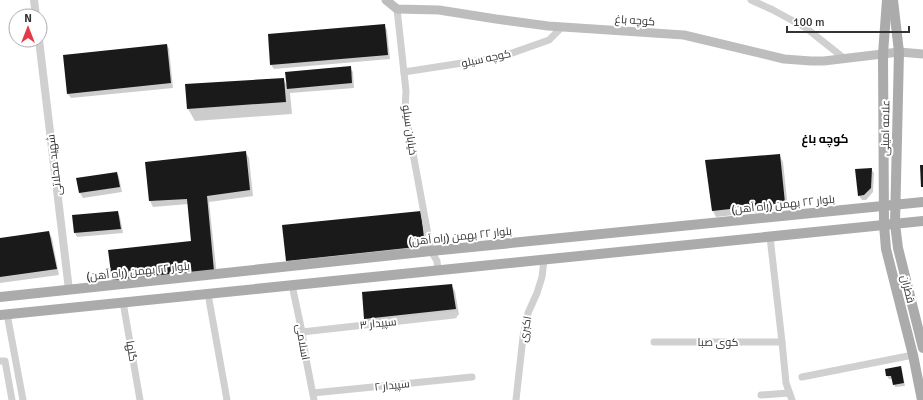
<svg xmlns="http://www.w3.org/2000/svg" width="923" height="400" viewBox="0 0 923 400" font-family="Signika,Cairo,sans-serif">
	<style>
		.shadow { fill: #0003 }
		.building { fill: #1a1a1a }
		.lines { fill: none; stroke-linecap: round; stroke-linejoin: round }
		.minor { stroke: #d0d0d0; stroke-width: 7 }
		.tertiary { stroke: #d0d0d0; stroke-width: 8 }
		.secondary { stroke: #bdbdbd; stroke-width: 9 }
		.primary { stroke: #ababab; stroke-width: 10 }
		.labels { text-anchor: middle; stroke-width: 4; stroke-linejoin: round; paint-order: stroke }
		.street-label { font-size: 11px; fill: #333; stroke: #fff }
		.neighbourhood-label { font-size: 12px; font-weight: bold; fill: #000; stroke: #fff }
	</style>
	<rect width="100%" height="100%" fill="#fff"/>
	<g class="shadow">
		<path d="M384,25l3,5 3,29 -116,10 -3,-4z"/>
		<path d="M167,45l2,4 4,39 -102,10 -3,-4z"/>
		<path d="M350,68l3,4 1,16 -64,5 2,21 -97,7 -7,-12 95,-30 5,8z"/>
		<path d="M245,152l4,6 4,38 -44,6 8,74 -24,-34 -5,-38 -35,3 -3,-6z"/>
		<path d="M779,155l4,7 5,47 -72,8 -3,-6 -7,-50z"/>
		<path d="M871,169l3,4 -1,19 -7,8h-4l-3,-4z"/>
		<path d="M117,173l2,4 3,15 -39,6 -3,-5 -3,-14z"/>
		<path d="M118,212l2,5 3,16 -46,4 -2,-4z"/>
		<path d="M420,212l7,33 -3,4 -134,17 -3,-6z"/>
		<path d="M49,232l3,6 7,37 -59,8v-44z"/>
		<path d="M451,285l4,6 4,24 -91,10 -3,-6 -2,-26z"/>
		<path d="M901,367l1,3 3,16 -10,1 -3,-8h-3l-2,-3 -1,-6z"/>
	</g>
	<g class="building">
		<path d="M385,24l3,31 -118,10 -2,-31z"/>
		<path d="M167,44l4,39 -104,11 -4,-39z"/>
		<path d="M351,66l1,17 -65,6 -2,-17z"/>
		<path d="M284,78l2,24 -99,7 -2,-25z"/>
		<path d="M246,151l4,39 -43,6 7,75 -102,10 -4,-31 83,-9 -4,-42 -38,2 -4,-39z"/>
		<path d="M780,154l5,49 -73,8 -7,-51z"/>
		<path d="M920,165h3v22h-2z"/>
		<path d="M872,168l-1,20 -7,7 -6,1 -3,-27z"/>
		<path d="M117,172l3,15 -41,6 -3,-15z"/>
		<path d="M118,211l3,18 -47,4 -2,-18z"/>
		<path d="M421,211l3,27 -3,5 -5,4 -130,14 -4,-36z"/>
		<path d="M49,231l8,38 -57,8v-39z"/>
		<path d="M452,284l4,25 -92,10 -2,-27z"/>
		<path d="M901,366l3,17 -11,2 -2,-9h-5l-1,-7z"/>
	</g>
	<g class="lines">
		<g class="minor">
			<path d="M751,0l22,10 33,18 39,31"/>
			<path d="M397,9l9,82 -1,19 26,141 6,10 1,9"/>
			<path d="M404,72l97,-15 48,-17 13,-13"/>
			<path d="M770,237l12,105"/>
			<path d="M292,285l10,47 4,27 8,41"/>
			<path d="M208,294l19,106"/>
			<path d="M123,302l17,98"/>
			<path d="M7,314l16,86"/>
			<path d="M302,332l152,-17"/>
			<path d="M654,342h128l4,41 6,17"/>
			<path d="M0,361h5l7,39"/>
			<path d="M802,377l111,-22"/>
			<path d="M313,393l159,-16"/>
			<path d="M761,395l28,-2"/>
			<path d="M516,400l7,-63 5,-24 9,-20 5,-16 2,-17"/>
		</g>
		<g class="tertiary">
			<path d="M34,0l2,16"/>
			<path d="M39,40l30,250"/>
		</g>
		<path class="secondary" d="M386,0l11,9 42,1 57,9 52,7 136,9 100,24 27,2h13l75,-9 24,2"/>
		<g class="primary">
			<path d="M887,0l-4,54 1,171 2,24 27,106 9,45"/>
			<path d="M893,0l6,52 -4,172 3,24 25,100"/>
			<path d="M0,297l431,-46 492,-49"/>
			<path d="M0,315l923,-94"/>
		</g>
	</g>
	<g class="labels">
		<g class="street-label">
			<text transform="translate(635 20) rotate(4)" y="4">کوچه باغ</text>
			<text transform="translate(486 58) rotate(-12)" y="4">کوچه سیلو</text>
			<text transform="translate(885 128) rotate(-89)" y="4">علامه امینی</text>
			<text transform="translate(410 130) rotate(82)" y="4">خیابان سیلو</text>
			<text transform="translate(54 165) rotate(-97)" y="4">شهید محلاتی</text>
			<text transform="translate(783 204) rotate(-6)" y="4">بلوار ۲۲ بهمن (راه آهن)</text>
			<text transform="translate(460 236) rotate(-6)" y="4">بلوار ۲۲ بهمن (راه آهن)</text>
			<text transform="translate(138 271) rotate(-6)" y="4">بلوار ۲۲ بهمن (راه آهن)</text>
			<text transform="translate(908 289) rotate(76)" y="4">قطران</text>
			<text transform="translate(378 323) rotate(-6)" y="4">سپیدار ۳</text>
			<text transform="translate(525 329) rotate(-79)" y="4">اکبری</text>
			<text transform="translate(303 342) rotate(80)" y="4">اسلامی</text>
			<text x="718" y="346">کوی صبا</text>
			<text transform="translate(132 351) rotate(80)" y="4">گلها</text>
			<text transform="translate(392 385) rotate(-6)" y="4">سپیدار ۲</text>
		</g>
		<g class="neighbourhood-label">
			<text x="825" y="143">کوچه باغ</text>
		</g>
	</g>
	<g transform="translate(28 28)"><circle r="19" fill="#ffffff" stroke="#adadad"/>
	<path d="M0-3L7 15L0 10L-7 15Z" fill="#e63946"/>
	<text y="-6" font-size="11" font-weight="bold" text-anchor="middle" fill="#333333">N</text>
	</g>
	<path d="M787 26v6h122v-6" fill="none" stroke="#333333" stroke-width="2"/>
	<text x="793" y="26" font-size="12" fill="#333333" stroke="#ffffff" stroke-width="3" paint-order="stroke">100 m</text>
</svg>
